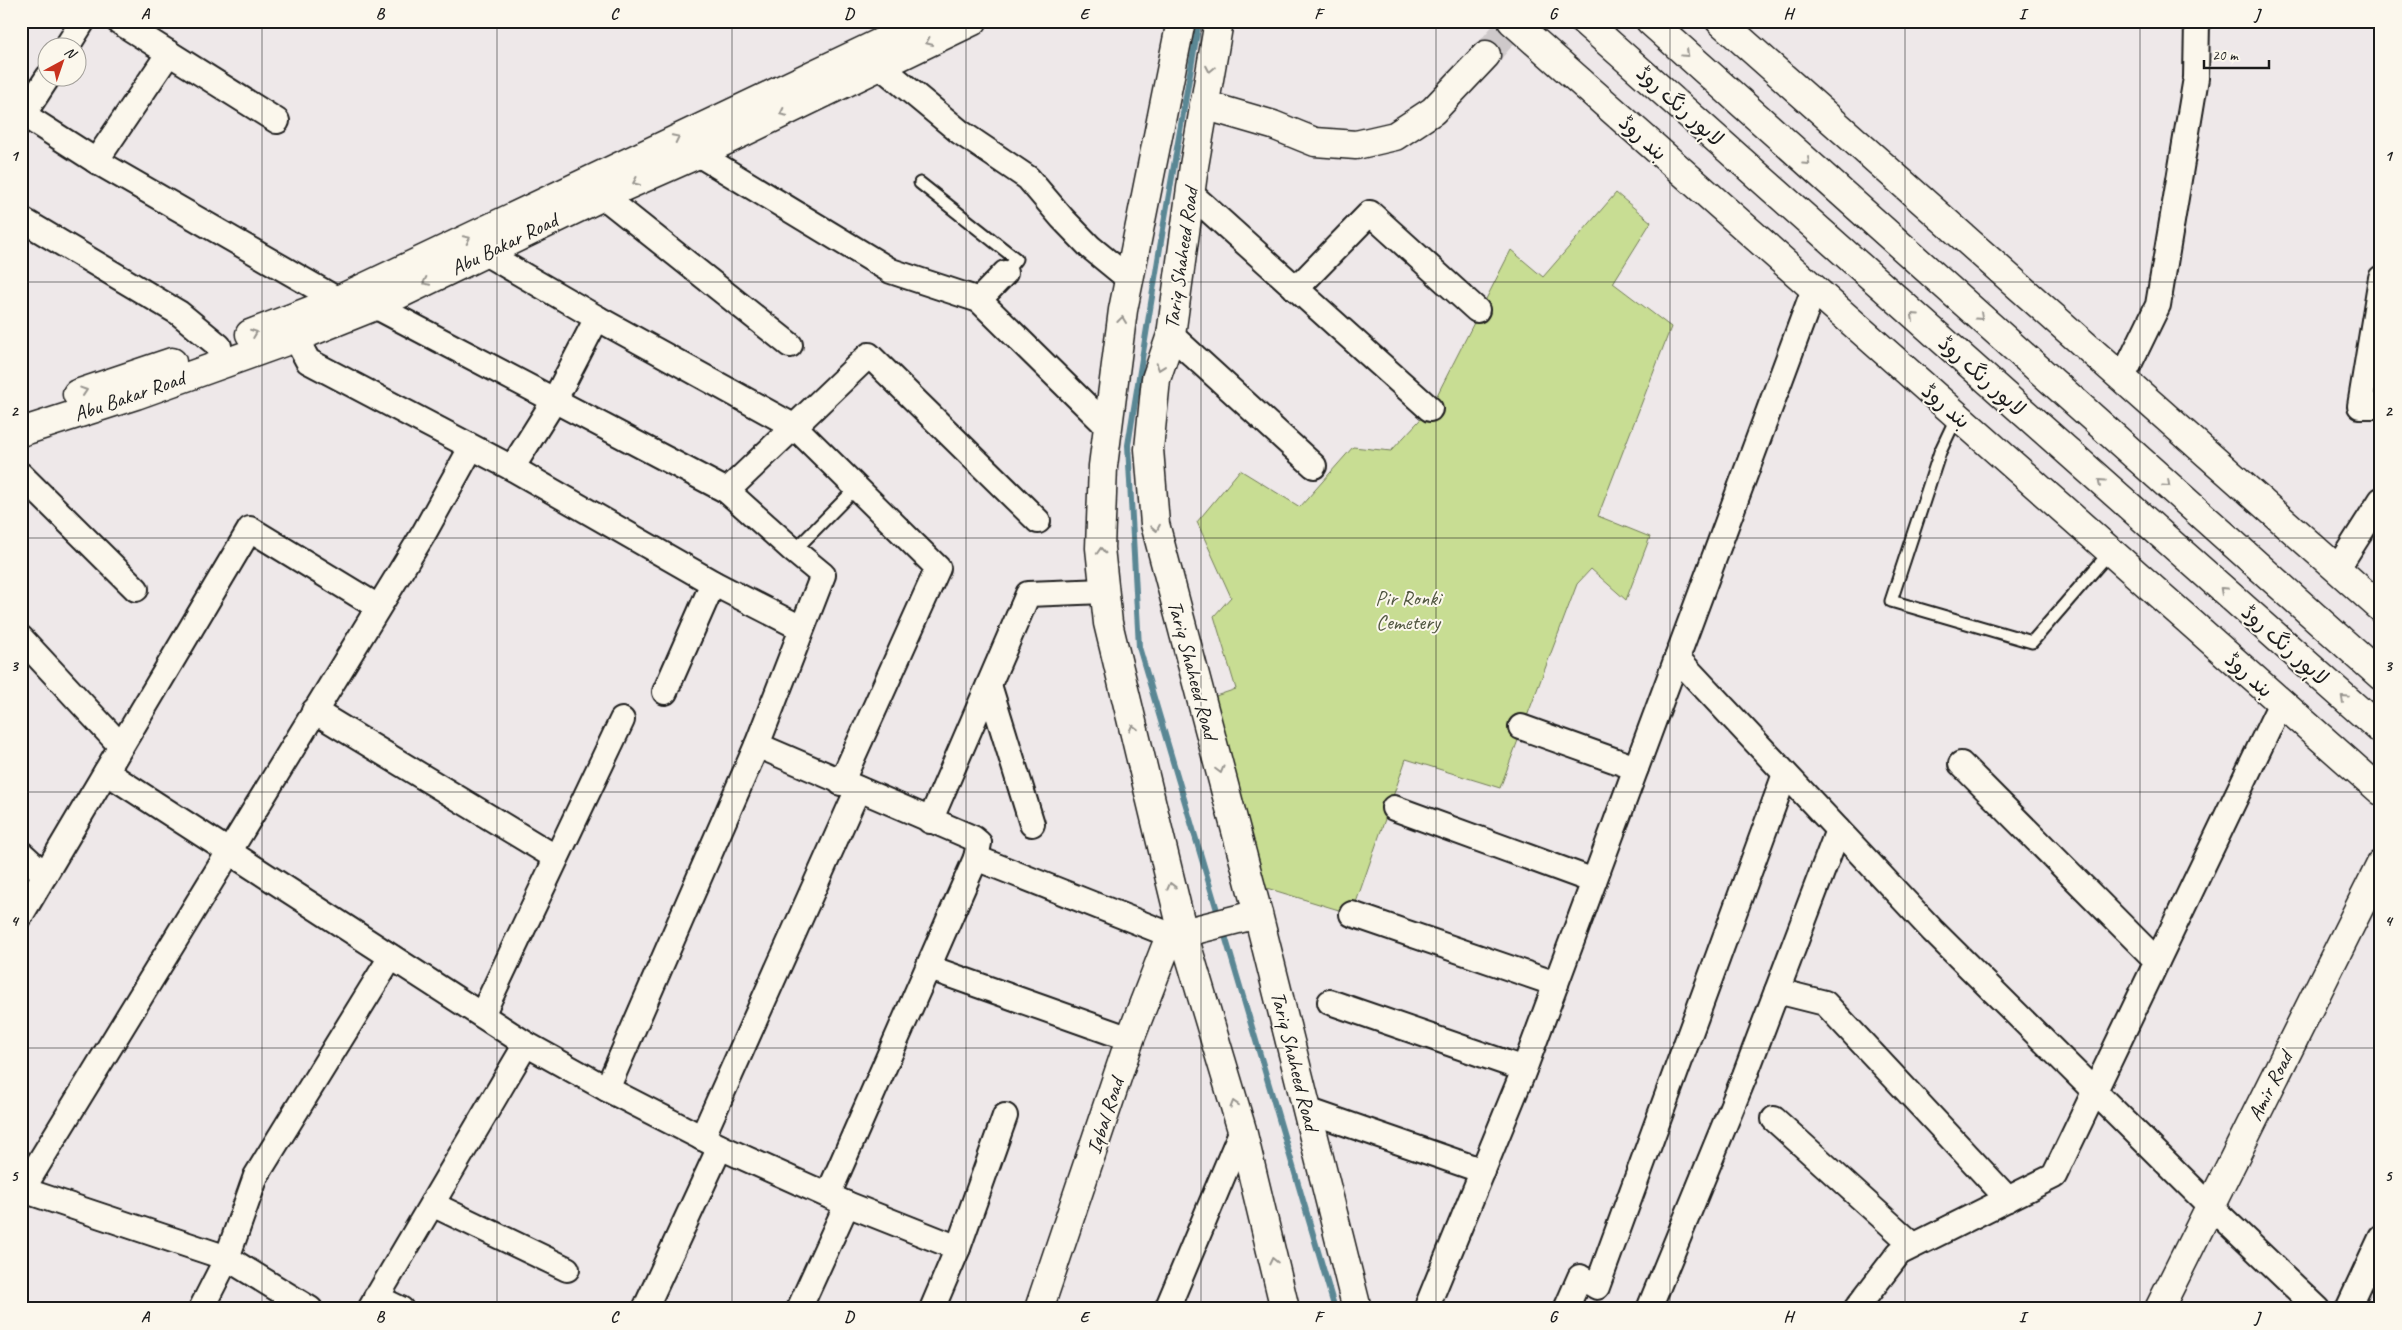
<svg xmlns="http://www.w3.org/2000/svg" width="2402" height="1330" viewBox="0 0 2402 1330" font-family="Caveat,'Playpen Sans Arabic',sans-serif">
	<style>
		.green { fill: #c8dd93; stroke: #727c58 }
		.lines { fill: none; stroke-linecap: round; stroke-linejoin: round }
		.stream { stroke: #5a8794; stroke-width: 6 }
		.secondary-tunnel { stroke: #cec9ca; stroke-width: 28; stroke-dasharray: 28 14; stroke-linecap: butt }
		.service-casing { stroke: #1c1c1c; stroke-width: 15 }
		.minor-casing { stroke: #1c1c1c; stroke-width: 28 }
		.tertiary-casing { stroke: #1c1c1c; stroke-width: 31 }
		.secondary-casing { stroke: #1c1c1c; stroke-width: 31 }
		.motorway-casing { stroke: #1c1c1c; stroke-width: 31 }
		.service { stroke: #fbf7ec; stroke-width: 11 }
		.minor { stroke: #fbf7ec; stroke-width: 24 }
		.tertiary { stroke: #fbf7ec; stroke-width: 28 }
		.secondary { stroke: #fbf7ec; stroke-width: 28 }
		.motorway { stroke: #fbf7ec; stroke-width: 28 }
		.oneway { stroke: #97948e }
		.grid { fill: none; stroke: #1c1c1c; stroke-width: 1; stroke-opacity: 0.55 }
		.labels { text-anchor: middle; stroke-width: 4; stroke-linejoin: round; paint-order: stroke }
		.street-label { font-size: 21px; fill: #1c1c1c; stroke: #fbf7ec }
		.park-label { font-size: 21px; fill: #505640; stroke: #fbf7ec }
		.neatline { fill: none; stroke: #1c1c1c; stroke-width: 2 }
		.grid-label { font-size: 16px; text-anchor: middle; font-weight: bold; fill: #1c1c1c }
	</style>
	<rect width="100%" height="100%" fill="#eee8e9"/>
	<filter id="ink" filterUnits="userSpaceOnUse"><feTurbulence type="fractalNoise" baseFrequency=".02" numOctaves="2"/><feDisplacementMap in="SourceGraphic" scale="10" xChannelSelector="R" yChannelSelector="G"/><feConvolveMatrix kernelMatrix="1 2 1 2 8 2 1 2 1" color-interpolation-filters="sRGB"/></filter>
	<g filter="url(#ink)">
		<path class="green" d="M1616,193l35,29 -38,61 58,44 -73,189 52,21 -24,63 -35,-31 -14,15 -77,204 -94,-29 -54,155 -102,-31 -49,-182 35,-12 -22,-73 17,-19 -34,-75 43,-52 60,37 53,-60 38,4 39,-42 81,-159 32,27z"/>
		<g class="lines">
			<g class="stream">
				<path d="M1199,21l-36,208 -35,216 11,202 80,270"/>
				<path d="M1223,929l112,380"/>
			</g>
			<path class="secondary-tunnel" d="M1486,55l29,-34"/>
			<g class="service-casing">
				<g id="service">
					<path d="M920,183l96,76 -11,14"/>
					<path d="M1957,416l-17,36 -49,149 141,41 78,-90"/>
					<path d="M794,551l63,-64"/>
				</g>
			</g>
			<g class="minor-casing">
				<g id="minor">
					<path d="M118,21l159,100"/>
					<path d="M66,48l17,-27"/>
					<path d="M879,65l81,67 68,46 34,40 28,29 39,32"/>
					<path d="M21,113l75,48 242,139"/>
					<path d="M23,115l25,-38"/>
					<path d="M698,154l193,117 88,29 26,-27"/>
					<path d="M96,161l73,-108"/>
					<path d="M1191,194l239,215"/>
					<path d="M603,196l187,149"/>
					<path d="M21,219l158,94 40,33"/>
					<path d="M485,253l112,65 198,109 143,141 -97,215"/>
					<path d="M2381,278l-21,128h21"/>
					<path d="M1296,289l74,-76 107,97"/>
					<path d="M979,300l129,127"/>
					<path d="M375,306l352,185 67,60 29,24 -66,170 -150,344"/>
					<path d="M287,322l21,39 204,107 201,115 88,45"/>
					<path d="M1171,335l143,131"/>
					<path d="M2122,379l36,-74 38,-227 1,-57"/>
					<path d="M512,468l42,-67 43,-83"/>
					<path d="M21,475l115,114"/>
					<path d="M727,491l142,-136 169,166"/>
					<path d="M2337,569l44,-69"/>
					<path d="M21,638l100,108"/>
					<path d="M1677,658l256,273 277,275 108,103"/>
					<path d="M989,685l43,139"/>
					<path d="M665,692l48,-109"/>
					<path d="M314,711l241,146"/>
					<path d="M1521,727l115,41"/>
					<path d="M757,745l216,93 6,5 -3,15 -148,337"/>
					<path d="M1961,764l196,197"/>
					<path d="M106,772l420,272 81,45 113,58 127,57 111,44"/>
					<path d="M1394,808l200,73"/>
					<path d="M930,821l98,-227 76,-3"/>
					<path d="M21,853l24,22"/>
					<path d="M976,858l197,78"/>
					<path d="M1352,914l204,70"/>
					<path d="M21,915l229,-386 128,78"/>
					<path d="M930,968l200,71"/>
					<path d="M1777,991l48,12 183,196"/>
					<path d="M1330,1002l194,67"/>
					<path d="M482,1015l140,-295"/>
					<path d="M1307,1110l176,61"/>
					<path d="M1774,1119l139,126"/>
					<path d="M702,1138l156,-349"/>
					<path d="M23,1190l204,68 83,51"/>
					<path d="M21,1192l403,-659 47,-85"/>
					<path d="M432,1204l135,65"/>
					<path d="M376,1297l25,12"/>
					<path d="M201,1309l26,-51 29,-82 135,-219"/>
					<path d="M370,1309l156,-265"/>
					<path d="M645,1309l75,-162"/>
					<path d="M799,1309l48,-105"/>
					<path d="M932,1309l26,-61 47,-132"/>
					<path d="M1167,1309l75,-179"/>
					<path d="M1426,1309l96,-234 292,-786"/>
					<path d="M1566,1309l14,-32 17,10 188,-513"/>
					<path d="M1649,1309l96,-234 93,-245"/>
					<path d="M1856,1309l43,-56 155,-77 227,-473"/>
					<path d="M2348,1309l33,-71"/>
				</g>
			</g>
			<g class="tertiary-casing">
				<path id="tertiary" d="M1039,1309l91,-270 38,-98 5,-5 10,-3"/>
			</g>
			<g class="secondary-casing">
				<g id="secondary">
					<path d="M1181,21l-58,289 -20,156 -3,82 8,75 75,310 59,197 43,179"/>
					<path d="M1219,21l-25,145 -23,169 -15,44 -7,70 6,75 103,390 99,395"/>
					<path d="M1512,21l869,770"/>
					<path d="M1720,21l661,587"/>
					<path d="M1204,105l69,20 42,17 41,3 39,-9 38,-25 53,-56"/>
					<path d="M250,334l88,-34 588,-279"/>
					<path d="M77,394l95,-32"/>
					<path d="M21,432l115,-37 159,-57 80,-32 228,-110 95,-42 275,-133"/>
					<path d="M1183,933l75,-19"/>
					<path d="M2159,1309l222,-445"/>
				</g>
			</g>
			<g class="motorway-casing">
				<g id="motorway">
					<path d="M1584,21l797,709"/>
					<path d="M1650,21l731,655"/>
				</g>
			</g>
			<use href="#service" class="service"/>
			<use href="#minor" class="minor"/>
			<use href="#tertiary" class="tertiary"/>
			<use href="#secondary" class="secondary"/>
			<use href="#motorway" class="motorway"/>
		</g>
		<defs><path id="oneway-chevron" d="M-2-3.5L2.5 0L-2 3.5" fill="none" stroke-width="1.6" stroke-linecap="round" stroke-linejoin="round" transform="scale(1.25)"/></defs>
		<g class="oneway">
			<use href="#oneway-chevron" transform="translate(929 42) rotate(155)"/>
			<use href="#oneway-chevron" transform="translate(1686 54) rotate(42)"/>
			<use href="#oneway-chevron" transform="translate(1210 69) rotate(101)"/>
			<use href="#oneway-chevron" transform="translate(783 113) rotate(154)"/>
			<use href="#oneway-chevron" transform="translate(676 138) rotate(-26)"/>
			<use href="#oneway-chevron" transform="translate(1807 162) rotate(42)"/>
			<use href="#oneway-chevron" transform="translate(636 182) rotate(156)"/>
			<use href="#oneway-chevron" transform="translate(467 239) rotate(-26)"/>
			<use href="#oneway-chevron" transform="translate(426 282) rotate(154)"/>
			<use href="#oneway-chevron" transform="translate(1914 316) rotate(-138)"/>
			<use href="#oneway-chevron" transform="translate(1980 317) rotate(42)"/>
			<use href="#oneway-chevron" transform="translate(1122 320) rotate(-83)"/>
			<use href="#oneway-chevron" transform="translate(254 333) rotate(-21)"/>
			<use href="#oneway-chevron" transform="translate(1160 367) rotate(109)"/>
			<use href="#oneway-chevron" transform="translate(84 391) rotate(-18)"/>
			<use href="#oneway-chevron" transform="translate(2101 482) rotate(-138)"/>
			<use href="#oneway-chevron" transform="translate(2167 484) rotate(42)"/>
			<use href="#oneway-chevron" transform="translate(1156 528) rotate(79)"/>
			<use href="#oneway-chevron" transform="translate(1101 551) rotate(-93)"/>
			<use href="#oneway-chevron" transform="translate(2223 590) rotate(-138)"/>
			<use href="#oneway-chevron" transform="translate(2344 698) rotate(-138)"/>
			<use href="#oneway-chevron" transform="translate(1133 728) rotate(-104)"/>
			<use href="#oneway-chevron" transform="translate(1220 770) rotate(75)"/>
			<use href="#oneway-chevron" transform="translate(1171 886) rotate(-104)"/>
			<use href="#oneway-chevron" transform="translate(1234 1104) rotate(-107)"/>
			<use href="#oneway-chevron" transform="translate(1273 1261) rotate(-103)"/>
		</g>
	</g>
	<path class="grid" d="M262,21v1288M497,21v1288M732,21v1288M966,21v1288M1201,21v1288M1436,21v1288M1670,21v1288M1905,21v1288M2140,21v1288M21,282h2360M21,538h2360M21,792h2360M21,1048h2360"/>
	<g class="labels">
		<g class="street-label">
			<text transform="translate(1680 106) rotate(42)" y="7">لاہور رنگ روڈ</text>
			<text transform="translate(1643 138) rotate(42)" y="7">بند روڈ</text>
			<text transform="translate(504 244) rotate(-26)" y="7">Abu Bakar Road</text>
			<text transform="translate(1181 258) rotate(-82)" y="7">Tariq Shaheed Road</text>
			<text transform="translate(1982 376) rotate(42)" y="7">لاہور رنگ روڈ</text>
			<text transform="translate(129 396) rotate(-19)" y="7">Abu Bakar Road</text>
			<text transform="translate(1946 406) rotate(41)" y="7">بند روڈ</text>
			<text transform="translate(2285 645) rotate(42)" y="7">لاہور رنگ روڈ</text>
			<text transform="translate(1193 670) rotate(75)" y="7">Tariq Shaheed Road</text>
			<text transform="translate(2249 675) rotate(42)" y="7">بند روڈ</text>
			<text transform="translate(1295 1061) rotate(76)" y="7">Tariq Shaheed Road</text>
			<text transform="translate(2270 1086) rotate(-63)" y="7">Amir Road</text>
			<text transform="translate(1105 1116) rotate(-72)" y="7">Iqbal Road</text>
		</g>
		<g class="park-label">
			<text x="1408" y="605">Pir Ronki<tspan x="1408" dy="24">Cemetery</tspan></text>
		</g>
	</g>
	<rect width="2402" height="1330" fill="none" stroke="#fbf7ec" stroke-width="55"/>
	<g transform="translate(62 62) rotate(40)"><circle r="24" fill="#fbf7ec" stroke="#a29f99"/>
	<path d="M0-4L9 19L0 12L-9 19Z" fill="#c8321e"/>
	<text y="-8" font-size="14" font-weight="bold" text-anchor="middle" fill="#1c1c1c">N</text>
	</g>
	<path d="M2204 60v8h65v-8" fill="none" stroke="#1c1c1c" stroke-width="2.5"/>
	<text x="2212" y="60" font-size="15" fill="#1c1c1c" stroke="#fbf7ec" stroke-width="4" paint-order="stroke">20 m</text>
	<rect x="28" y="28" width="2346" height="1274" class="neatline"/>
	<g class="grid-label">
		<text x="145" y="19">A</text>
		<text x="380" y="19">B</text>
		<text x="614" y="19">C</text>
		<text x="849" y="19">D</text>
		<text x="1084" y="19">E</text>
		<text x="1318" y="19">F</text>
		<text x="1553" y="19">G</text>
		<text x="1788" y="19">H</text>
		<text x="2022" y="19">I</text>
		<text x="2257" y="19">J</text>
		<text x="14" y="161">1</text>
		<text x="2388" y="161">1</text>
		<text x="14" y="416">2</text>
		<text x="2388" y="416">2</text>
		<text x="14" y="671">3</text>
		<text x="2388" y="671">3</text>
		<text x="14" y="926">4</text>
		<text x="2388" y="926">4</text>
		<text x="14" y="1181">5</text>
		<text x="2388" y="1181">5</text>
		<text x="145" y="1322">A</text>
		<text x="380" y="1322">B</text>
		<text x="614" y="1322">C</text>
		<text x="849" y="1322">D</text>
		<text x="1084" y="1322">E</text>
		<text x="1318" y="1322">F</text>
		<text x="1553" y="1322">G</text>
		<text x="1788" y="1322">H</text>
		<text x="2022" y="1322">I</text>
		<text x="2257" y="1322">J</text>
	</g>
</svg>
